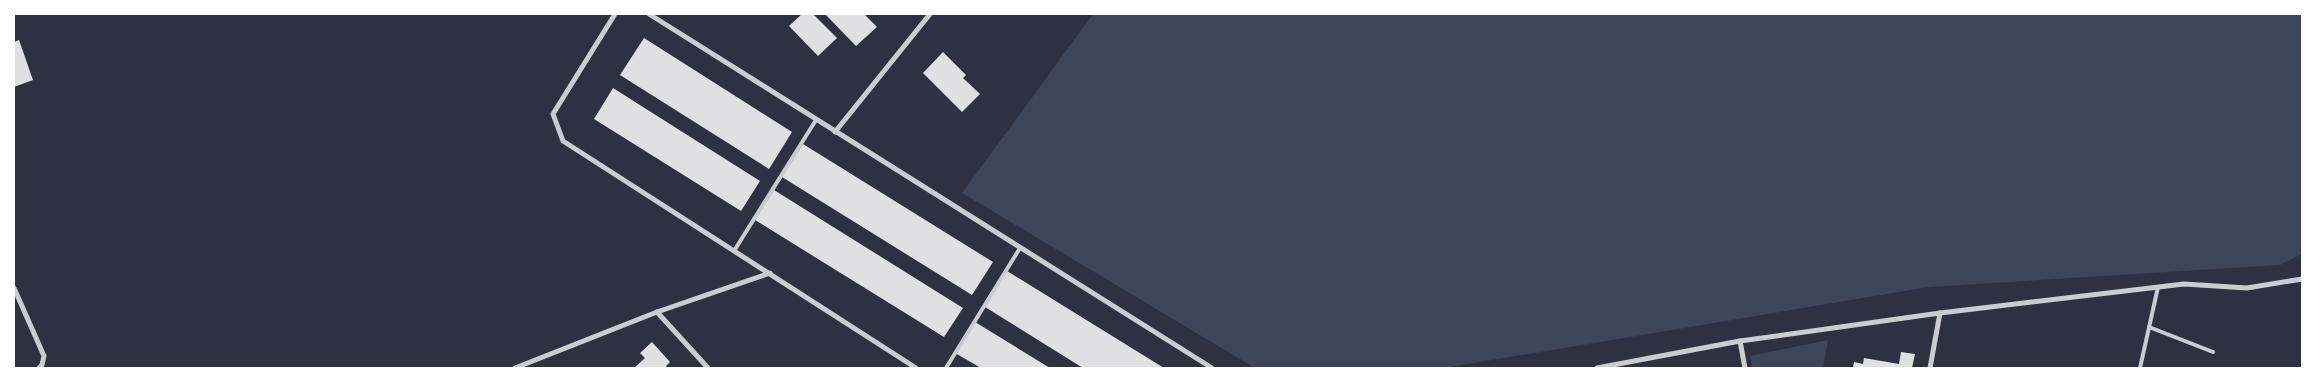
<svg xmlns="http://www.w3.org/2000/svg" width="2316" height="382" viewBox="0 0 2316 382" font-family="'Sofia Sans Condensed',sans-serif">
	<style>
		.green { fill: #3c4559 }
		.building { fill: #e0e0e3 }
		.lines { fill: none; stroke-linecap: round; stroke-linejoin: round }
		.service { stroke: #caccd0; stroke-width: 4 }
		.minor { stroke: #caccd0; stroke-width: 5 }
	</style>
	<rect width="100%" height="100%" fill="#2d3142"/>
	<g class="green">
		<path d="M1093,14h1209v240l-22,11 -351,22 -485,81h-189l-293,-175z"/>
		<path d="M1828,340l-5,28h-71l-2,-12z"/>
	</g>
	<g class="building">
		<path d="M802,14h11l24,24 -19,18 -29,-30z"/>
		<path d="M825,14h39l13,13 -21,19z"/>
		<path d="M644,38l148,94 -23,37 -149,-94z"/>
		<path d="M19,40l14,40 -19,7v-45z"/>
		<path d="M943,52l23,23 -3,3 17,16 -18,18 -39,-39z"/>
		<path d="M613,88l147,93 -19,30 -147,-92z"/>
		<path d="M803,144l190,118 -21,33 -190,-118z"/>
		<path d="M774,190l189,118 -19,29 -189,-117z"/>
		<path d="M1007,271l157,97h-81l-98,-61z"/>
		<path d="M975,322l75,46h-69l-26,-15z"/>
		<path d="M652,342l18,20 -4,4 2,2h-34l11,-10 -5,-5z"/>
		<path d="M1901,352l14,2 -3,14h-59l1,-6 9,2 1,-6 35,6z"/>
	</g>
	<g class="lines">
		<g class="service">
			<path d="M734,251l82,-131"/>
			<path d="M2149,327l64,25"/>
			<path d="M946,368l74,-120"/>
			<path d="M2140,368l18,-81"/>
		</g>
		<g class="minor">
			<path d="M615,14l-62,100 10,27 353,227"/>
			<path d="M649,14l563,354"/>
			<path d="M835,132l95,-118"/>
			<path d="M14,288l30,68 -2,9 -3,3"/>
			<path d="M657,312l51,56"/>
			<path d="M1740,341l5,27"/>
			<path d="M515,368l142,-56 113,-39"/>
			<path d="M1597,368l143,-27 200,-28 244,-29 63,4 55,-9"/>
			<path d="M1930,368l10,-55"/>
		</g>
	</g>
	<rect width="2316" height="382" fill="none" stroke="#ffffff" stroke-width="30"/>
</svg>
